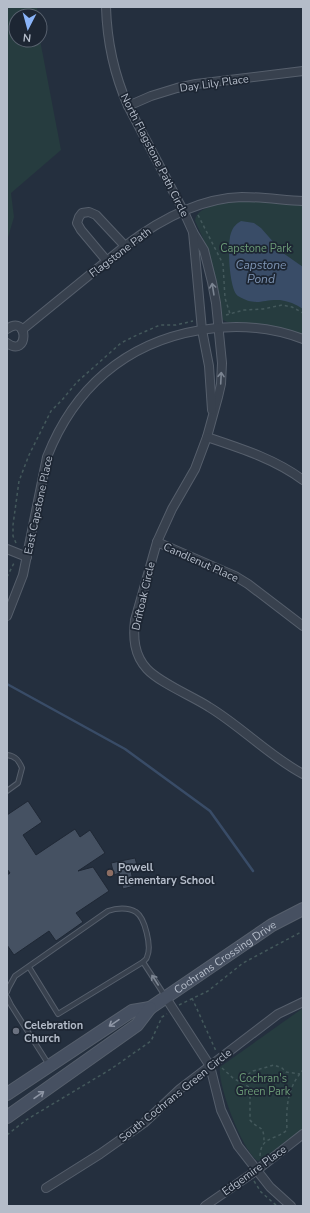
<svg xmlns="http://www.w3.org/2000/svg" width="310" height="1213" viewBox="0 0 310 1213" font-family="'Nunito Sans',sans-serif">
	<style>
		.green { fill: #263c3f }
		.water { fill: #394c67 }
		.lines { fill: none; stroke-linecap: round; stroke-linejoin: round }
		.stream { stroke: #394c67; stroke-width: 2.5 }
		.building { fill: #455162; stroke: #1f2835 }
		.lane-casing { stroke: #565f6c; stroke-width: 6 }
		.street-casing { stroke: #565f6c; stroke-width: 10 }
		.secondary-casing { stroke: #565f6c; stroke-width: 14 }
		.path { stroke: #44595c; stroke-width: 1.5; stroke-dasharray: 3 3; stroke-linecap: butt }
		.lane { stroke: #38414e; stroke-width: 4 }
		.street { stroke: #38414e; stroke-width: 8 }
		.secondary { stroke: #465061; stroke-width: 12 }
		.oneway { stroke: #7c8592 }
		.oneway2 { stroke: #8e96a5 }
		.education-dot { fill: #8d6e63; stroke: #1d2633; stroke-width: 1.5 }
		.worship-dot { fill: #6b7280; stroke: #1d2633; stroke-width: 1.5 }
		.labels { text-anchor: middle; stroke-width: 3.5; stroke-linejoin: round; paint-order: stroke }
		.street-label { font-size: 11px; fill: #b4bcc9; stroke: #1d2633 }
		.park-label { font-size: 11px; fill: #6b9a76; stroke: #1d2633 }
		.poi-label { font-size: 11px; font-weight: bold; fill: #b4bcc9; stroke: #1d2633; text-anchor: start }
		.water-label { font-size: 12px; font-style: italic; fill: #7c92b1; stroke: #1d2633 }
	</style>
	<rect width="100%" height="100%" fill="#242f3e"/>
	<g class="green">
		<path d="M7,7h30l1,9h-22v24h24l21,110 -50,43 3,24 -7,24z"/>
		<path d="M253,201l50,3v131l-31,-9 -45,-4 -4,-2 -3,-4c-2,-19 -4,-38 -9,-56 -4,-14 -10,-26 -16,-39 1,-19 44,-19 58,-20z"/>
		<path d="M303,1008v122l-41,30 -4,1c-15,-8 -41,-77 -38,-94z"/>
	</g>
	<path class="water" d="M241,221l13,2 7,5 22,25 20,14v42c-7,-5 -15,-8 -23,-9 -18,-1 -24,7 -42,-4 -9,-6 -11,-53 -7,-63 2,-6 5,-9 10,-12z"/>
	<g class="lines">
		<path class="stream" d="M7,684l118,65 85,62 43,60"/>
	</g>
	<g class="building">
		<path d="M28,801l14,21 -19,13 13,20 39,-26 5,8 10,-7 15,23 -27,18 15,-4 16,24 -33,22 7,9 -27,19 -7,-10 -35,24 -7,-10v-70l3,-2 -3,-4v-54z"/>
		<path d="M135,858l3,11 -7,2 3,15 -11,3 -4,-16 -5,2 -3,-12z"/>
	</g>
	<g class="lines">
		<g class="lane-casing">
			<g id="lane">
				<path d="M7,755c9,1 12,6 15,13l-4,15 -11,8"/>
				<path d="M143,962l22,34"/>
				<path d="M7,992l2,-5 6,-11 93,-65c8,-3 20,-4 28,1 9,6 16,35 11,45 0,2 -2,3 -4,5l-85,52 -29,-47"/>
				<path d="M7,997l4,8 38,60"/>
			</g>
		</g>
		<g class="street-casing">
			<g id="street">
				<path d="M106,7c1,35 8,67 22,99l56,106 9,20 11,18 8,32 4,21 6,60 -1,21 -3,13 -11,40 -12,32 -23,40 -15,33 -22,78c-2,18 -1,35 12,49 13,14 45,27 62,38 33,20 60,49 94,67"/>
				<path d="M128,106l23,-10 26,-8 19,-4 107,-13"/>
				<path d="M193,232l9,98 7,36 3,44"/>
				<path d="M107,261l-26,-31 -4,-7 2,-6 3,-4 7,-1 7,3 29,31"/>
				<path d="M7,329c22,-16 22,30 0,14"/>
				<path d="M22,330l103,-84c33,-25 75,-48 117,-49 20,0 41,3 61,4"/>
				<path d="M207,437c33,11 68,22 96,43"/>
				<path d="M157,542l78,34 13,8 55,42"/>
				<path d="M7,549l20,8"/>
				<path d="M7,616l16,-41 24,-118c13,-33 31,-61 58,-84 53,-45 134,-58 198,-34"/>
				<path d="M166,998l44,68 11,44 17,36 32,41 21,19"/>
				<path d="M46,1188l54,-34 44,-31 36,-34 30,-23 68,-52 25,-12"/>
				<path d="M205,1206l52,-36 46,-36"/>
			</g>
		</g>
		<g class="secondary-casing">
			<g id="secondary">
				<path id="s1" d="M7,1094l125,-83 18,-3 122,-83 31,-16"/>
				<path d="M7,1117l130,-92 13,-17"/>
			</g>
		</g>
		<g class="path">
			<path d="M198,215l25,49 2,34 5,16"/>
			<path d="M226,315l18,-5 19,-1 19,-4 10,2 11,6"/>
			<path d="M16,543l-3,-7v-11l6,-44 10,-26 22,-44 11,-11 15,-18 44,-39 16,-8 23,-10h16l17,-4"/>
			<path d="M7,577l8,-16"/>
			<path d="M192,998l24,53"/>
			<path d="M179,1005l29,-14 35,-28 60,-32"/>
			<path d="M222,1068l11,10 16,9 1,7v26c9,11 14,3 14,22"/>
			<path d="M242,1084l2,-7 9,-6 21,-6 8,3 4,4 14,2"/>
			<path d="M7,1135l19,-15 85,-51 40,-28 11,-24 5,-3"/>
			<path d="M260,1156c1,-20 14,-15 27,-26 -1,-23 0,-42 16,-60"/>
			<path d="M254,1181l7,11 16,14"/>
		</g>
		<use href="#lane" class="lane"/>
		<use href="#street" class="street"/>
		<use href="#secondary" class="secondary"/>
	</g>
	<defs><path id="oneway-shaft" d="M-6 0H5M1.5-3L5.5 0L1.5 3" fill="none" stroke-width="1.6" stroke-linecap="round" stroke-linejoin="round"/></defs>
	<g class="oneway">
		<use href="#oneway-shaft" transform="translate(213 289) rotate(-99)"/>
		<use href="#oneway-shaft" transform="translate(221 378) rotate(-87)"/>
		<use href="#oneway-shaft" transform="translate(155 980) rotate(-123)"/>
	</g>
	<g class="oneway2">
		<use href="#oneway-shaft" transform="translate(114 1023) rotate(146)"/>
		<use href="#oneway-shaft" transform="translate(39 1095) rotate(-35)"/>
	</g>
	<circle class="education-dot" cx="110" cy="873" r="4"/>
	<circle class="worship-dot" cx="16" cy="1031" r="4"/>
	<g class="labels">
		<g class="street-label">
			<text transform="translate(214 83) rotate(-8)" y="4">Day Lily Place</text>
			<text transform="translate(155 155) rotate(63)" y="4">North Flagstone Path Circle</text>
			<text transform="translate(120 252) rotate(-37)" y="4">Flagstone Path</text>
			<text transform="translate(38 505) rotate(-78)" y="4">East Capstone Place</text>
			<text transform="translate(201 562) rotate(24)" y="4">Candlenut Place</text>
			<text transform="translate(143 596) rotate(-77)" y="4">Driftoak Circle</text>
			<text dy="4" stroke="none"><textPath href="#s1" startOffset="259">Cochrans Crossing Drive</textPath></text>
			<text transform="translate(175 1095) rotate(-39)" y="4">South Cochrans Green Circle</text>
			<text transform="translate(254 1170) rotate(-36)" y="4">Edgemire Place</text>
		</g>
		<g class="park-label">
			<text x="256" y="252">Capstone Park</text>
			<text x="263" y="1082">Cochran's<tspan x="263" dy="13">Green Park</tspan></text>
		</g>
		<g class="poi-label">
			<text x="118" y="871">Powell<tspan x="118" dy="13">Elementary School</tspan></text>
			<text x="24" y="1029">Celebration<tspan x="24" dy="13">Church</tspan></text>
		</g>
		<g class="water-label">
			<text x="261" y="269">Capstone<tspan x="261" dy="14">Pond</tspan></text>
		</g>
	</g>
	<rect width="310" height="1213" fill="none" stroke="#b4bcc9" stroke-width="16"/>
	<g transform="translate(28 28) rotate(186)"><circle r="19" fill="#1d2633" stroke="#59626f"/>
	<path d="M0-3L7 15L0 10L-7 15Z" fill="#8ab4f8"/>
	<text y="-6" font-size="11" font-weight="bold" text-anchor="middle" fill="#b4bcc9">N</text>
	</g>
</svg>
